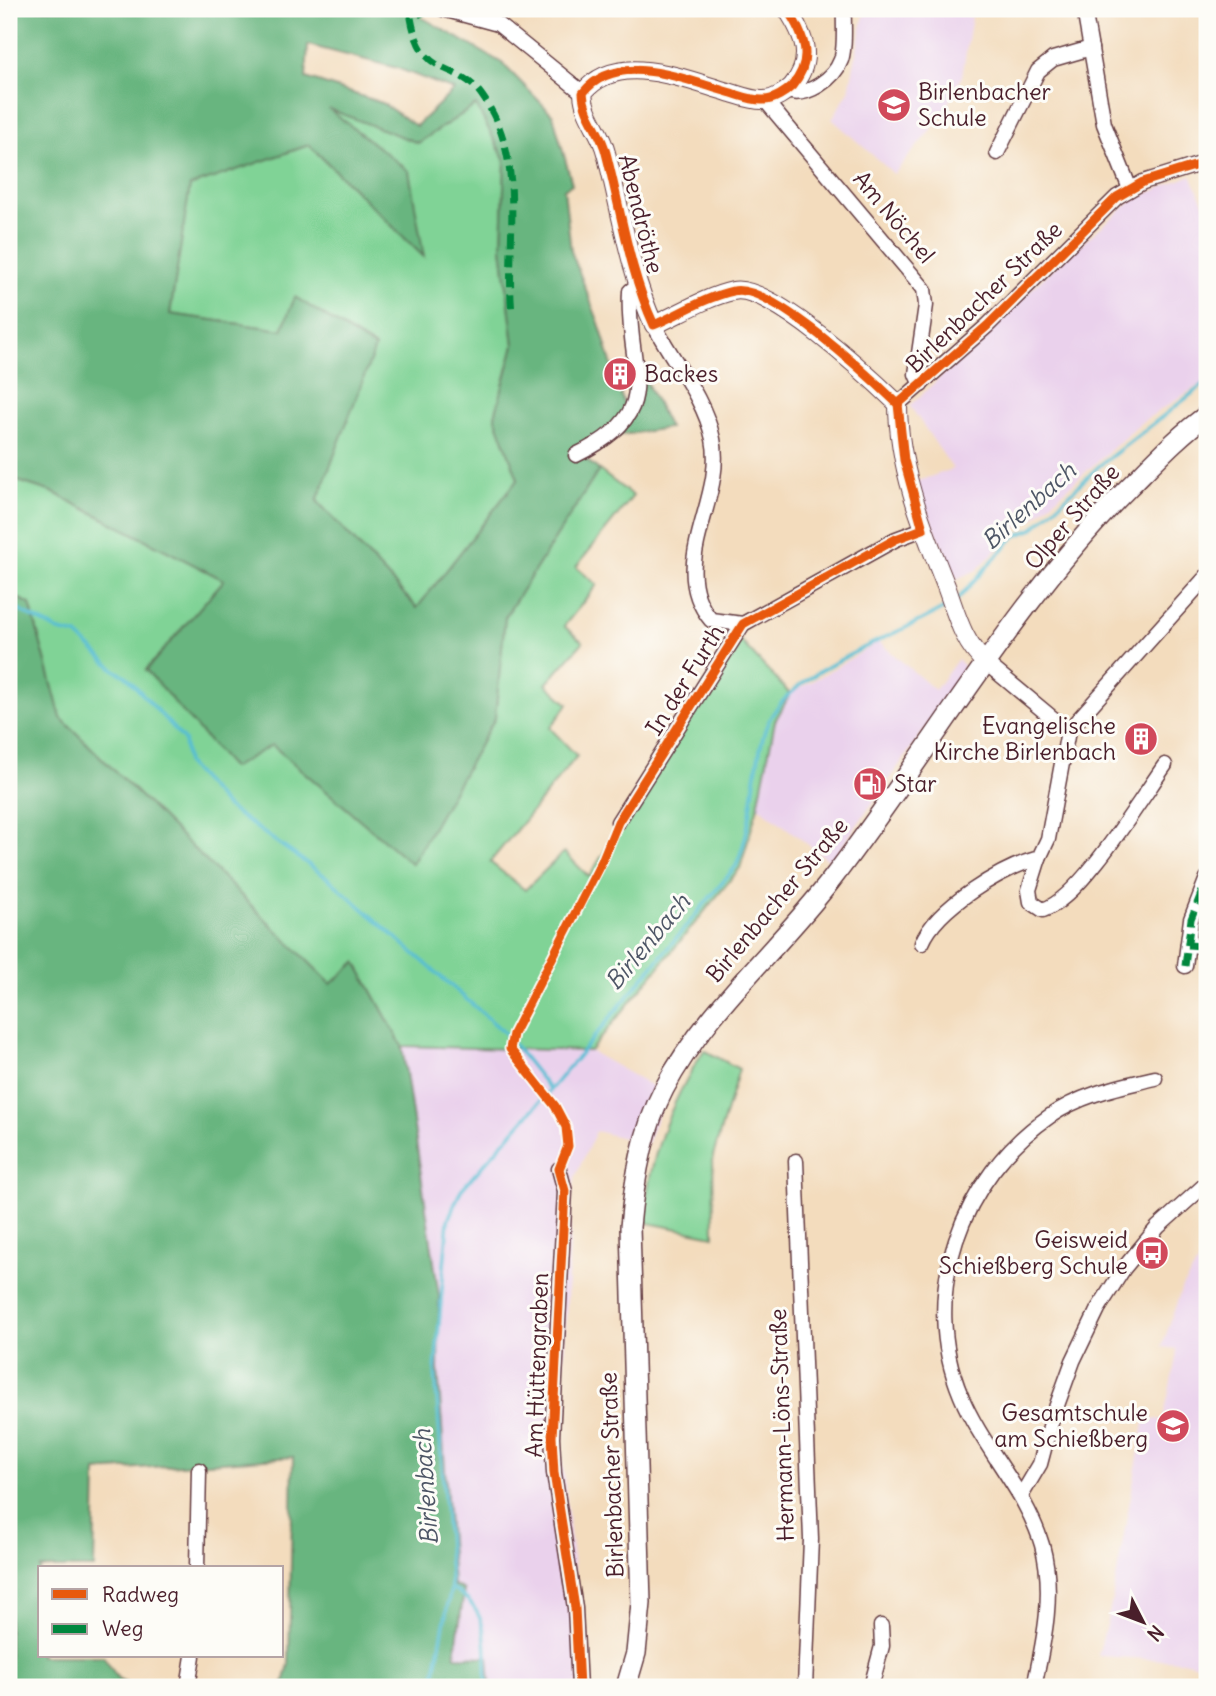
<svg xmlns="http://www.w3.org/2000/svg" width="1216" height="1696" viewBox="0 0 1216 1696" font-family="Delius,sans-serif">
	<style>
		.built { fill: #ead1ec }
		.green { fill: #80d396; stroke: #657960; stroke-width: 2 }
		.forest { fill: #68b57f; stroke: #596a55; stroke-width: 2; fill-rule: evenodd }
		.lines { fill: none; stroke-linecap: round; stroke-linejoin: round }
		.stream { stroke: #55bdd3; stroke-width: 3.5 }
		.minor-casing { stroke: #633b41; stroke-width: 17 }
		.tertiary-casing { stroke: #633b41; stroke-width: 20 }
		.secondary-casing { stroke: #633b41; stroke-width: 22 }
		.minor { stroke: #fff; stroke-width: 14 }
		.tertiary { stroke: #fff; stroke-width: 18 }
		.secondary { stroke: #fff; stroke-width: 19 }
		.quiet { stroke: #00873e; stroke-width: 7; stroke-dasharray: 14 7; stroke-linecap: butt }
		.cycleway-casing { stroke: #fdfcf7; stroke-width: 13 }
		.cycleway { stroke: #e8590c; stroke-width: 9 }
		.labels { text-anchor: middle; stroke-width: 6; stroke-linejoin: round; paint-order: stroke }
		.poi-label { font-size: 23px; fill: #4a1f2b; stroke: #fdfcf7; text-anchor: start }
		.street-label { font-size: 23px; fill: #4a1f2b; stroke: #fdfcf7 }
		.water-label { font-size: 24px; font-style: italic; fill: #4e5666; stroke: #fdfcf7 }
	</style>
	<rect width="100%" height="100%" fill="#fdfcf7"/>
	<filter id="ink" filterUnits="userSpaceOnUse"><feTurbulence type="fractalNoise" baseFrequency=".0143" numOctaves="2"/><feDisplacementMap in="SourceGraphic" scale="14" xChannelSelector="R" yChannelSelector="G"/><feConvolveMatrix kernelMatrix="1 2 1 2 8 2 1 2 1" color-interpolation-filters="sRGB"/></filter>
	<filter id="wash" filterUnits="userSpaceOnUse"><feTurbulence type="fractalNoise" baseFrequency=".00686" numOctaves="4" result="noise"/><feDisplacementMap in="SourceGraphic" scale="28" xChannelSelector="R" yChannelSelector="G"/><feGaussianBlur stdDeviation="1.57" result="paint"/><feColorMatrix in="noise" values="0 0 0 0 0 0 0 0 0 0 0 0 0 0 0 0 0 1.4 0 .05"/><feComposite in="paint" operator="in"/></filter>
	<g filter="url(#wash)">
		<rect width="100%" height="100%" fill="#f3dcbd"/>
		<g class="built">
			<path d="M865,9h75l32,7 -10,60 -22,43 -46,55 -62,-55 17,-28z"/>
			<path d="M1191,175l16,36v169l-65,42 -110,98 -13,6 -42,44 -21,9 -41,-97 38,-13 -43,-63 151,-145 73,-62z"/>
			<path d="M879,642l56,48 23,-31 5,6 -1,11 -131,186 -73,-56 17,-85 15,-27z"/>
			<path d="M402,1046l188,5 76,43 -19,50 -51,-13 -21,46 -3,21 -12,243 27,246h-97l-2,-30 -34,-1 10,-65 -11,-5 -15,-217 1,-73z"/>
			<path d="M1207,1249v418l-25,-6 -84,-5 14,-55 33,-183 18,2 13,-62 1,-9 -15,-2 20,-60z"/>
		</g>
		<g class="green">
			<path d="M476,105l29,55 -3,87 12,98 -19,71 23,63 -101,129 -100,-107 58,-154 -80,-49 -13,32 -112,-16 19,-128 120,-41 114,111 -97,-149 92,36z"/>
			<path d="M599,470l34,26 -57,71 21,18 -33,41 19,16 -37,42 22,20 -18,24 27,28 -87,106 35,28 39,-38 25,25 147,-241 54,58 -15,27 -17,85 -18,62 -150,183 -188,-5 -46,-84 -25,22 -270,-266 -31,-114 -21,-10v-116l43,14 173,88 -79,90 126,75 140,118 83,-145 10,-101z"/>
			<path d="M704,1050l35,19 -26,87 1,80 -71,-14c7,-67 25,-115 61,-172z"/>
		</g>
		<g class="forest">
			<path d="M9,9h407v5l86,49 51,52 19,69 -8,5 7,62 28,72 25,82 18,-32 27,55 -48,7 -38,22 16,13 -94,147 -10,101 -83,146 -140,-119 -40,23 -86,-98 78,-90 -172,-88 -43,-14zM308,45l89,23 57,22 -38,36 -34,-23 -76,-25zM476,105l29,55 -3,87 12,98 -19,71 23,63 -101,129 -100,-107 58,-153 -80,-51 -13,33 -112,-16 20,-128 119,-41 115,112 -15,-86 -80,-62 89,34z"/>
			<path d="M9,594l21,10 31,114 270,266 25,-22 46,84 37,250 -1,73 15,216 11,5 -9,66 33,1 2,30h-207l6,-23 4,-207 -197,14 -2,97h-54v88h63l16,24 14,7h-124z"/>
		</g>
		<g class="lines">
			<g class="stream">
				<path d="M957,600l58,-64 18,-7 66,-63 108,-84"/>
				<path d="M9,605l50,26 18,4 39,36 10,5 58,64 3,24 40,43 102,72 176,154 45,57"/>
				<path d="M432,1687l19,-99"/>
				<path d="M487,1687c-3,-41 6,-76 -36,-99l-16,-217 13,-151 13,-30 89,-100 186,-224c19,-45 15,-91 29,-136 18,-59 132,-93 183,-124"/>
			</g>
		</g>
	</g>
	<g filter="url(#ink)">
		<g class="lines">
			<g class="minor-casing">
				<g id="minor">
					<path d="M443,9l55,15 85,69"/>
					<path d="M1084,9l20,115 26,65"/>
					<path d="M787,91c20,7 47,-12 54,-31 5,-14 2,-36 3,-51"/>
					<path d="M765,100l159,189 2,16 -10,69 5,11"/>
					<path d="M997,153l41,-82 15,-12 38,-11"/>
					<path d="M654,325c19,37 50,72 59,114 13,61 -48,126 -2,181l32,4"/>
					<path d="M898,404l89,-78 130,-129 26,-15 64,-20"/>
					<path d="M576,455c94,-45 49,-85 54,-164l8,-6"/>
					<path d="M1068,731l139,-155"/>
					<path d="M618,822l125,-198 153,-85 27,-10"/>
					<path d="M1039,858l-10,32 2,12 12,8c38,-12 97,-110 122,-145"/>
					<path d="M922,943c15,-36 80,-75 117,-85l9,-19 20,-108 -83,-69"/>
					<path d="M1188,945l15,1"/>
					<path d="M1185,966l6,-47 16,-41"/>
					<path d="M796,1161l15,378 -6,148"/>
					<path d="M559,1169l6,22 -13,246 2,36 21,135 4,79"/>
					<path d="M1021,1496l19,-32 12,-45 21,-58 25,-52 26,-41 34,-41 49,-44"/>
					<path d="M197,1568l2,-98"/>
					<path d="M188,1687l5,-31"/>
					<path d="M871,1687l11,-41 -1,-20"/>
					<path d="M1034,1687c10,-46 21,-95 8,-142 -16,-55 -59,-96 -81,-149 -43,-102 0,-219 89,-280 32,-22 68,-29 105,-38"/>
				</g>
			</g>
			<g class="tertiary-casing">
				<path id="tertiary" d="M787,9c17,26 28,50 5,77 -6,6 -18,14 -28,14 -12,1 -25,-5 -36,-8 -45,-13 -111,-42 -145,1 1,23 18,38 23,60 15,57 23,118 48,172 25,-11 52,-28 79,-34 36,-9 138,87 165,113 0,64 25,124 48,182 10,27 17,57 39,76"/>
			</g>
			<g class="secondary-casing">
				<path id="secondary" d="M626,1687l10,-34 5,-50 -11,-376c4,-46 12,-96 34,-138 42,-80 114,-139 168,-210 100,-130 181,-275 297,-392 25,-25 50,-52 78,-72"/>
			</g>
			<use href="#minor" class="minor"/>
			<use href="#tertiary" class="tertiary"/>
			<use href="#secondary" class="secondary"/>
			<g class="quiet">
				<path d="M431,9l-20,9c12,65 46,40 72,79 45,65 22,143 29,216"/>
				<path d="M1188,945l15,1"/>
				<path d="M1185,966l6,-47 16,-41"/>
			</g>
			<g class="cycleway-casing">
				<g id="cycleway">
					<path d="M787,9c17,26 28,50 5,77 -6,6 -18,14 -28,14 -12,1 -25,-5 -36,-8 -45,-13 -111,-42 -145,1 1,23 18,38 23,60 15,57 23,118 48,172 25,-11 52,-28 79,-34 36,-9 138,87 165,113"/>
					<path d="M579,1687l-4,-79 -21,-135 -2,-36 13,-246 -6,-22 9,-23 -2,-19 -11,-21 -45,-57 3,-15 89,-173 16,-39 125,-198 153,-85 27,-10 -19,-69 -6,-56 89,-78 130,-129 26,-15 64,-20"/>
				</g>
			</g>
			<use href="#cycleway" class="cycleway"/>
		</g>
	</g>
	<defs>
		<g id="school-disc" transform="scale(1.75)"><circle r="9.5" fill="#d1495b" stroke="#fdfcf7"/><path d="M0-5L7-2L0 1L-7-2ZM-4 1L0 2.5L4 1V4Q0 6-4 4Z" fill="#fff"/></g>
		<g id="building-disc" transform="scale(1.75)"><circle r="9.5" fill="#d1495b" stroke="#fdfcf7"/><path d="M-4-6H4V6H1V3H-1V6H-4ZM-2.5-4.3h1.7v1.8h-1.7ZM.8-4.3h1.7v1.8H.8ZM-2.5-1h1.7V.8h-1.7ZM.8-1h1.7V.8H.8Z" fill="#fff"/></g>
		<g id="fuel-disc" transform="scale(1.75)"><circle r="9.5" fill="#d1495b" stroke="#fdfcf7"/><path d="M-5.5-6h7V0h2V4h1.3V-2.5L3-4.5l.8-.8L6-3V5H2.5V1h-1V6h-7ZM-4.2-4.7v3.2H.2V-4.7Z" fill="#fff"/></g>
		<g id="bus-disc" transform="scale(1.75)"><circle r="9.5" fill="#d1495b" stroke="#fdfcf7"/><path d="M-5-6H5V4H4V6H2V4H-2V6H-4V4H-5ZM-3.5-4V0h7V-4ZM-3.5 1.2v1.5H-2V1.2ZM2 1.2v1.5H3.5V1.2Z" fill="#fff"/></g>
	</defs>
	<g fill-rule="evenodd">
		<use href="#school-disc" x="894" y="105"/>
		<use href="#building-disc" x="620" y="374"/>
		<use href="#building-disc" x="1141" y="739"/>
		<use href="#fuel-disc" x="870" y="784"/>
		<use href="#bus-disc" x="1152" y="1253"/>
		<use href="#school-disc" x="1173" y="1426"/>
	</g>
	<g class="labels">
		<g class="poi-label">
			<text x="918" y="100">Birlenbacher<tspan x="918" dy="26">Schule</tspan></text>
			<text x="644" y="382">Backes</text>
			<text x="1116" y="734" text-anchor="end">Evangelische<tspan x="1116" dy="26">Kirche Birlenbach</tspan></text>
			<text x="894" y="792">Star</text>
			<text x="1128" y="1248" text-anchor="end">Geisweid<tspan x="1128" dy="26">Schießberg Schule</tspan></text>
			<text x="1148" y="1421" text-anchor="end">Gesamtschule<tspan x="1148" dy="26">am Schießberg</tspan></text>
		</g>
		<g class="street-label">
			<text transform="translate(641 214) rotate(76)" y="8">Abendröthe</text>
			<text transform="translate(894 217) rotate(50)" y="8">Am Nöchel</text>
			<text transform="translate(984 297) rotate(-44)" y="8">Birlenbacher Straße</text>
			<text transform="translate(1072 517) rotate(-49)" y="8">Olper Straße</text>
			<text transform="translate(685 680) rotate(-58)" y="8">In der Furth</text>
			<text transform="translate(777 900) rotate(-50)" y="8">Birlenbacher Straße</text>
			<text transform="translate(537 1365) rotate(-88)" y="8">Am Hüttengraben</text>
			<text transform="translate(782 1425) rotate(-92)" y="8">Hermann-Löns-Straße</text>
			<text transform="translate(612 1475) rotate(-92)" y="8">Birlenbacher Straße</text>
		</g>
		<g class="water-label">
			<text transform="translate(1029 506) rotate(-42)" y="8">Birlenbach</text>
			<text transform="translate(648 942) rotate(-50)" y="8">Birlenbach</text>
			<text transform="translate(426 1487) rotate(-94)" y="8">Birlenbach</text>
		</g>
	</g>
	<rect width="1216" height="1696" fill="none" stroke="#fdfcf7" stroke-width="35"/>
	<rect x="38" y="1566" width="245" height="91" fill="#fdfcf7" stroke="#b5a4a5" stroke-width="2"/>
	<rect x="52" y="1589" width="35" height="10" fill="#e8590c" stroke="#b5a4a5" stroke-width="2"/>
	<text x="102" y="1602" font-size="21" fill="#4a1f2b">Radweg</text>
	<rect x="52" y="1624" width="35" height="10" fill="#00873e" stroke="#b5a4a5" stroke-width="2"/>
	<text x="102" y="1636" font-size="21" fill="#4a1f2b">Weg</text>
	<g transform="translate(1143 1622) rotate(132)" stroke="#fdfcf7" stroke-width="5" paint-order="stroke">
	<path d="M0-5L12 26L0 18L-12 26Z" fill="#4a1f2b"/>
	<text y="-10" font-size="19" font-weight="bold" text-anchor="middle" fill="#4a1f2b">N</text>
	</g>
</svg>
